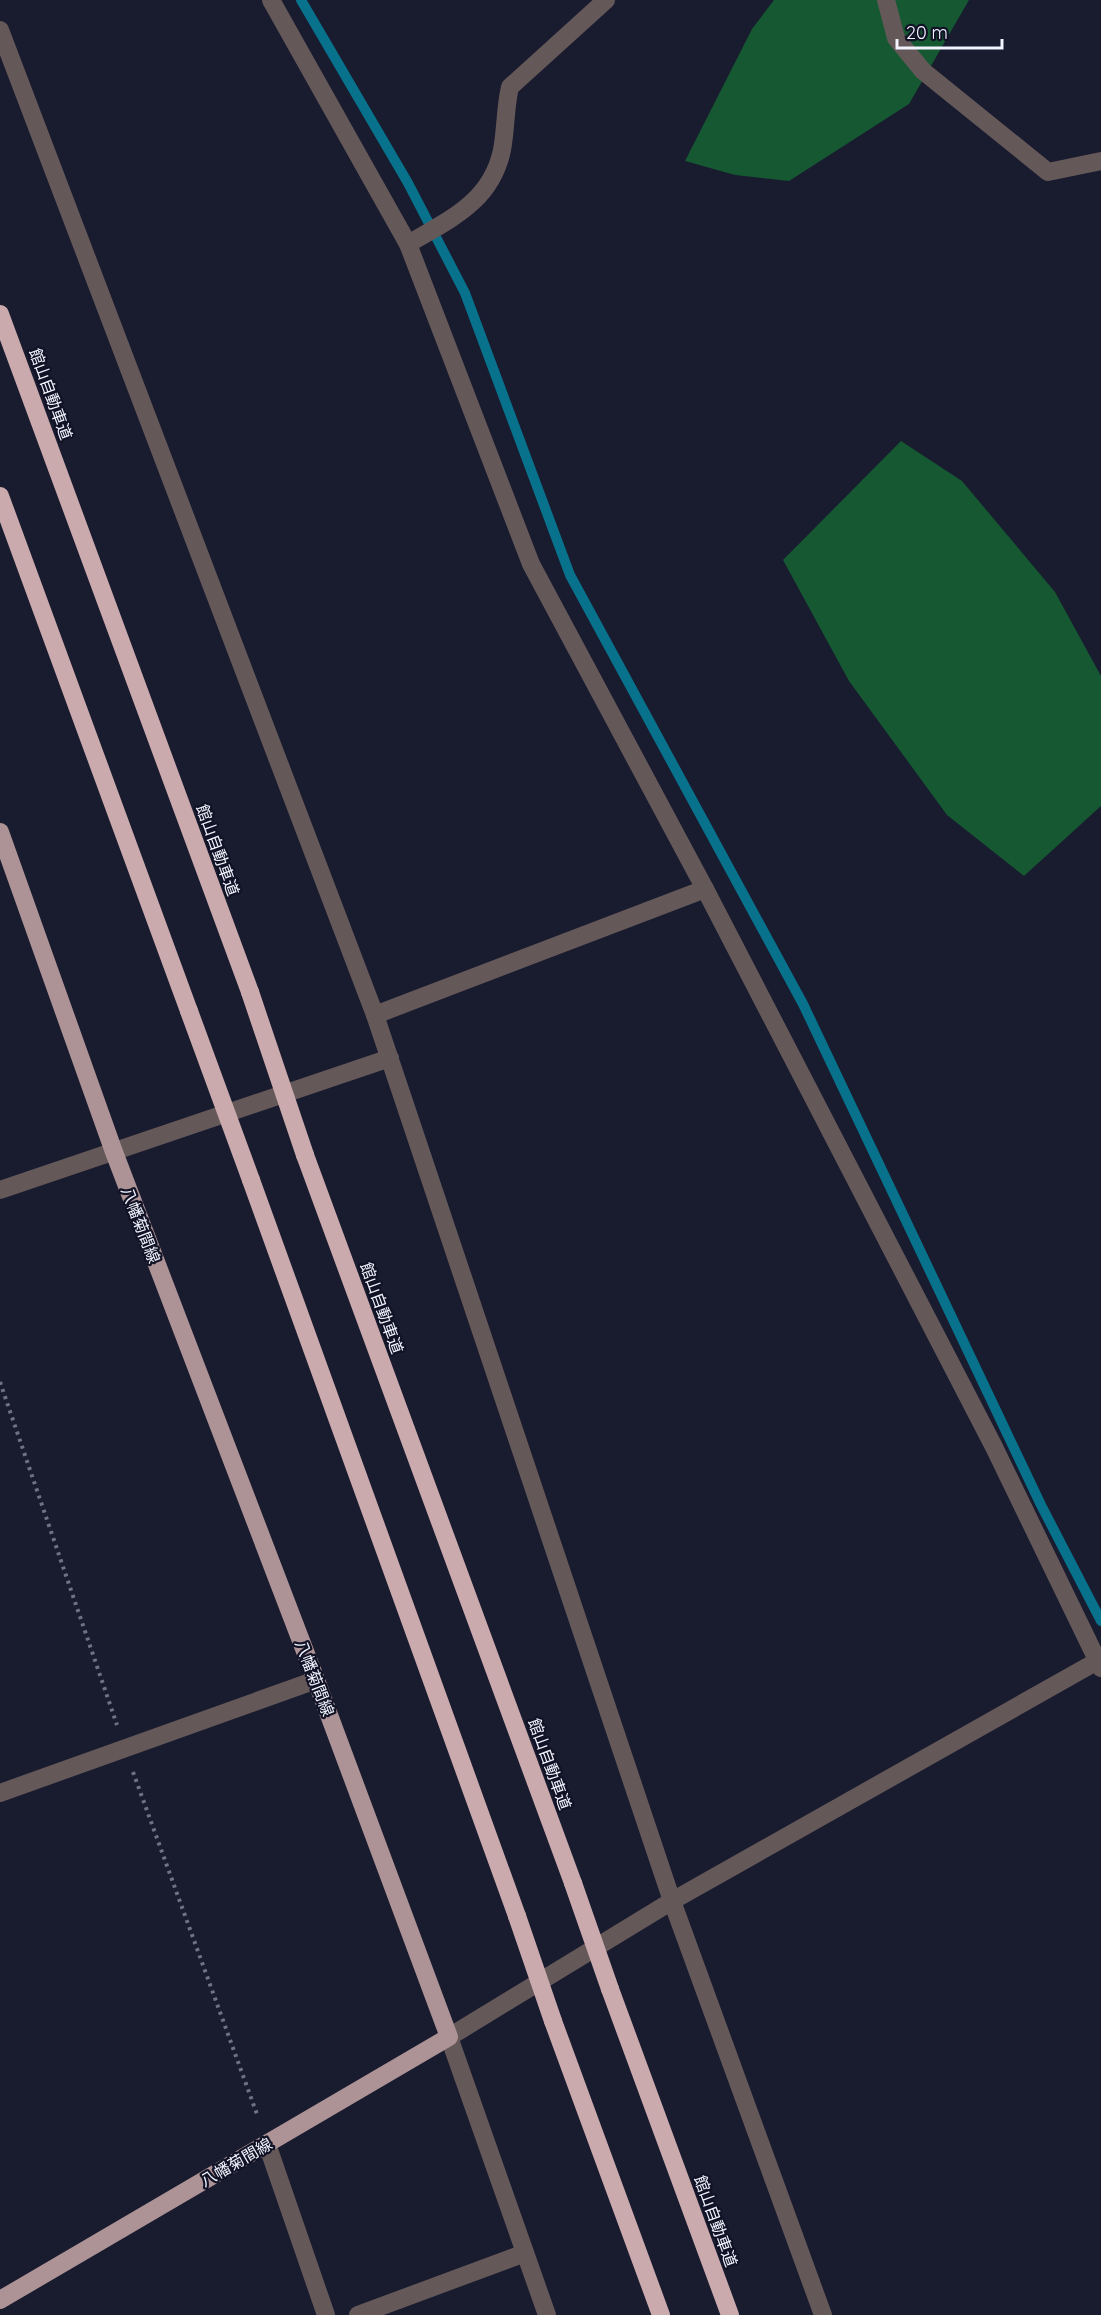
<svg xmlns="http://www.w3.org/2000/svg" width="1101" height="2315" viewBox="0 0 1101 2315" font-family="Quicksand,'Noto Sans JP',sans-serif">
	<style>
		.forest { fill: #155832 }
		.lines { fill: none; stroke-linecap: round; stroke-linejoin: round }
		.stream { stroke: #08728c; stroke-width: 10 }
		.path { stroke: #707283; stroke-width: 4; stroke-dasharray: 3 4.5; stroke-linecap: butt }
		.minor { stroke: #655859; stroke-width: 18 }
		.major { stroke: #ad9396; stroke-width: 18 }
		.highway { stroke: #caaaad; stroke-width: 18 }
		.highway-bridge { stroke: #caaaad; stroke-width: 18 }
		.labels { text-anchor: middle; stroke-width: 4.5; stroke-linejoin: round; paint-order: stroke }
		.street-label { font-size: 16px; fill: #f1f3fe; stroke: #111225 }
	</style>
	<rect width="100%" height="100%" fill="#191b2f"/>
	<g class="forest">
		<path d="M774,0h195l-60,104 -120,77 -54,-6 -50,-14 67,-132z"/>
		<path d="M901,441l61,40 93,111 46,84v130l-77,70 -77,-61 -98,-134 -66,-121z"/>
	</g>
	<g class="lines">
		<path class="stream" d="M301,0l107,183 57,110 105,282 233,429 238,501 60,116"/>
		<g class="path">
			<path d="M0,1382l117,343"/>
			<path d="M133,1772l125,345"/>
		</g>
		<g class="minor">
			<path d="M271,0l137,244 123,320 174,325 289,558 107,221"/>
			<path d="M886,0l10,38 27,33 125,101 53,-11"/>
			<path d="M0,30l375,985 297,886 151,414"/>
			<path d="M408,244c42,-25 83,-42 94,-94 4,-21 3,-42 8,-63l96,-87"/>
			<path d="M375,1015l330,-126"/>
			<path d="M0,1190l390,-132"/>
			<path d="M0,1793l316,-113"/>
			<path d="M267,2144l59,171"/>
			<path d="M358,2315l167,-62"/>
			<path d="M547,2315l-98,-278 223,-136 429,-242"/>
		</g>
		<path class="major" d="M0,832l114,320 202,528 133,357 -449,263"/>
		<g class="highway">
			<path d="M0,314l250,678"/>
			<path d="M0,496l189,515"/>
			<path d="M305,1155l268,728"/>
			<path d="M251,1180l266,736"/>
			<path d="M610,1989l120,326"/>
			<path d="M553,2021l108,294"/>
		</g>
		<g class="highway-bridge">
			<path d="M250,992l55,163"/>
			<path d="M189,1011l62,169"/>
			<path d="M573,1883l37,106"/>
			<path d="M517,1916l36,105"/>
		</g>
	</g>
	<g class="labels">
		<g class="street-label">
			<text transform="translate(51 394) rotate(70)" y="6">館山自動車道</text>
			<text transform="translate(218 850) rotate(70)" y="6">館山自動車道</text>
			<text transform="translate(141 1225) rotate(69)" y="6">八幡菊間線</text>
			<text transform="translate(382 1308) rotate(70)" y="6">館山自動車道</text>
			<text transform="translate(315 1678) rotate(69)" y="6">八幡菊間線</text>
			<text transform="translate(550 1764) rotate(70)" y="6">館山自動車道</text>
			<text transform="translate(236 2162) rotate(-30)" y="6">八幡菊間線</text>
			<text transform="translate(716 2221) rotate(70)" y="6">館山自動車道</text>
		</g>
	</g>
	<path d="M897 39v9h105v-9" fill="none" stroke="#f1f3fe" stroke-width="3"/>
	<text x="906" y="39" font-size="18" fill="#f1f3fe" stroke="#111225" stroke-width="4.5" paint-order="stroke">20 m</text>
</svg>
